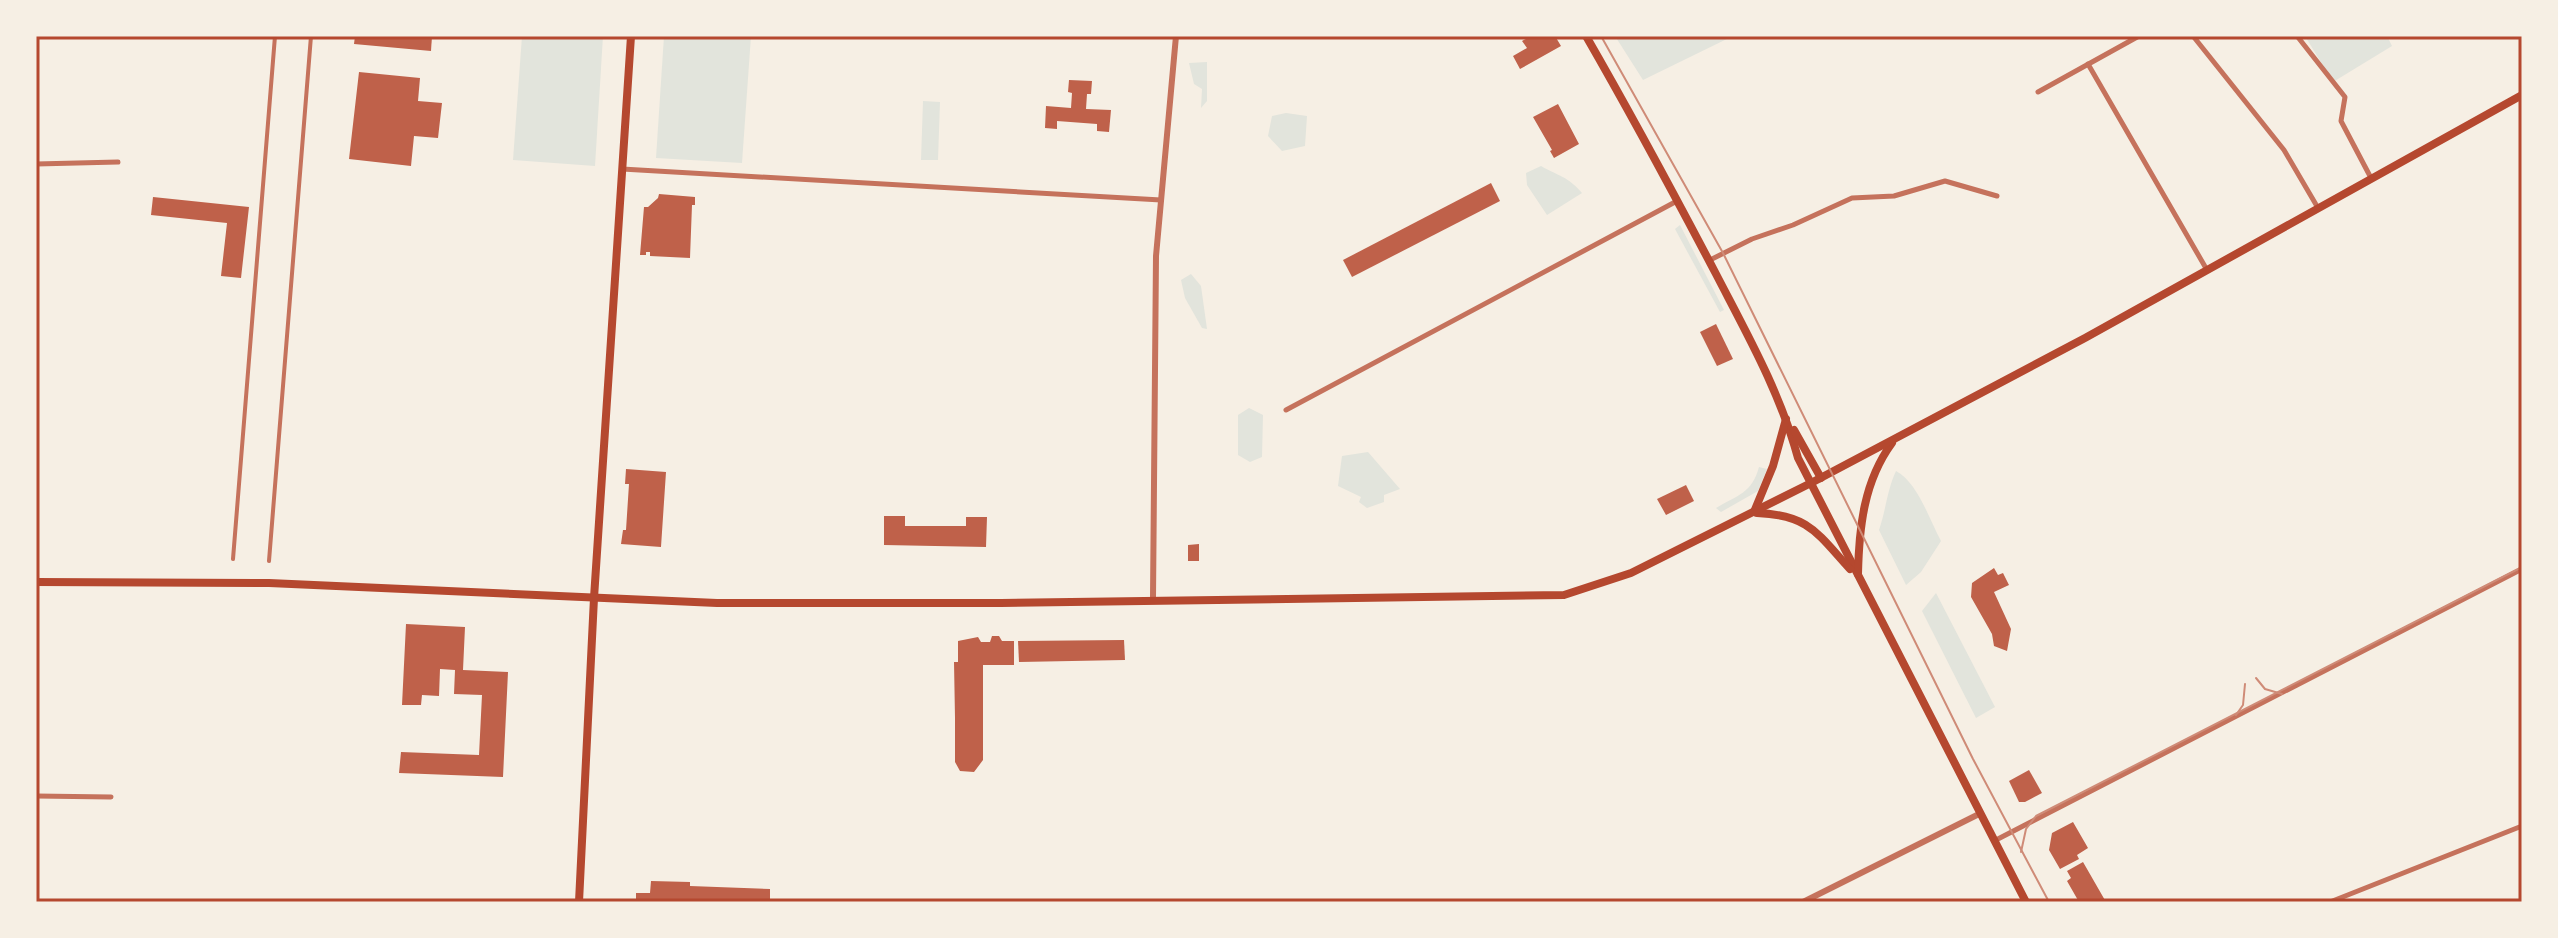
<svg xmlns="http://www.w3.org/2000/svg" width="2558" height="938" viewBox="0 0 2558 938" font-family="Manrope,sans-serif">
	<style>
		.green { fill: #e2e4dc }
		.building { fill: #bf614a }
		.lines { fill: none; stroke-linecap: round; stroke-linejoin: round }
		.pedestrian { stroke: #c5725c; stroke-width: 4 }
		.minor { stroke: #c5725c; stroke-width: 5 }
		.tertiary { stroke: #c5725c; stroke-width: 6 }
		.primary { stroke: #b5482f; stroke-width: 8 }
		.tram { stroke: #cf8b77; stroke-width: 2 }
		.neatline { fill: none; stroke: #b5482f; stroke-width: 3 }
	</style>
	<rect width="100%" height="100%" fill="#f6efe4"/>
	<g class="green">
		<path d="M522,36h81l-8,130 -82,-6z"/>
		<path d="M664,36h87l-9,127 -86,-5z"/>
		<path d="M1615,36h118l-90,44z"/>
		<path d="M2305,36h82l5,10 -59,36z"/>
		<path d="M1207,62v39l-6,7 1,-19 -8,-5 -5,-21z"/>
		<path d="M923,101l17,1 -2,58h-17z"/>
		<path d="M1286,113l21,3 -2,30 -23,5 -14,-15 4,-20z"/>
		<path d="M1541,166c19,11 25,9 41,27l-35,22 -20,-30 -1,-12z"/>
		<path d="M1680,225l44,85 -4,2 -45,-83z"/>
		<path d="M1191,274l10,12 6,43 -5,-1 -17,-30 -4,-18z"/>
		<path d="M1249,408l14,7 -1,42 -12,5 -12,-7v-40z"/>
		<path d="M1368,452l32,37 -16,6v7l-17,6 -8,-6 2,-5 -23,-11 4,-30z"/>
		<path d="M1759,467l8,2 -9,22 -37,21 -5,-4c22,-13 36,-15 43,-41z"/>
		<path d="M1896,471c22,12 33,48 45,70l-20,31 -15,13 -27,-55c7,-20 8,-40 17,-59z"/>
		<path d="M1936,593l59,114 -19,11 -54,-107z"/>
	</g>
	<g class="building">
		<path d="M355,36h77l-1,15 -77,-7z"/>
		<path d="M1531,36h24l6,10 -41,23 -7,-13 14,-8 -5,-7z"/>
		<path d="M359,72l61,6 -2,23 24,2 -4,35 -24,-2 -3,30 -62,-7z"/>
		<path d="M1069,80l23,1 -1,13h-4l-1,15 25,1 -2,22 -12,-1v-7l-40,-3v8l-12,-1 1,-22 25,2 1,-15 -4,-1z"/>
		<path d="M1558,104l21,40 -25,14 -4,-7 2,-1 -19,-33z"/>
		<path d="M1491,183l9,18 -148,76 -9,-17z"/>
		<path d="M659,194l36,3v8h-3l-2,53 -40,-2v-4h-4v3h-6l4,-48h4l10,-9z"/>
		<path d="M153,197l96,10 -8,71 -20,-2 6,-53 -76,-8z"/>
		<path d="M1716,324l17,35 -16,7 -17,-34z"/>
		<path d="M626,469l40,3 -5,75 -40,-3 2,-14h3l3,-46h-4z"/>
		<path d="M1686,485l8,16 -28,14 -9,-16z"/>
		<path d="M884,516h21v10h61v-9h21l-1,30 -102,-2z"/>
		<path d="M1199,544v17h-11v-16z"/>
		<path d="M1994,568l4,7 5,-2 6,12 -15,7 17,37 -4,22 -13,-5 -2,-12 -21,-37 1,-14z"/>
		<path d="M406,624l59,3 -2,43 45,2 -5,105 -104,-4 2,-21 78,3 3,-60 -28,-1 1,-24 -15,-1 -1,27 -17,-1 -1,10h-19z"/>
		<path d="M992,636h7l3,5h12v24h-31v95l-9,12 -14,-1 -5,-9v-44l-1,-56h4v-21l20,-4 3,5h9z"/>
		<path d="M1124,640l1,20 -106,2 -1,-21z"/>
		<path d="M2029,770l13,23 -17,9h-6l-10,-21z"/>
		<path d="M2073,822l15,26 -11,7 2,4 -19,10 -11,-19 3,-17z"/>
		<path d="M2083,862l23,40h-27l-12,-21 4,-3 -4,-7z"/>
		<path d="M651,881l39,1v4l80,3v13h-134v-9h14z"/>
	</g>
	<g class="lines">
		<g class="pedestrian">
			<path d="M233,559l42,-523"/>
			<path d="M269,561l42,-525"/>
		</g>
		<g class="minor">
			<path d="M2193,36l91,114 34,58"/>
			<path d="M2297,36l48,61 -4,24 30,57"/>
			<path d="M2088,64l119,206"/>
			<path d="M2038,92l101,-56"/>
			<path d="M36,164l82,-2"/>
			<path d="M622,169l539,31"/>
			<path d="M1710,260l42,-21 41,-14 59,-27 42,-2 51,-15 52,15"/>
			<path d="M1286,410l391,-209"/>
			<path d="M36,796l75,1"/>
			<path d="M1994,841l528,-272"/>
			<path d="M36,902h22"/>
			<path d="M2330,902l192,-76"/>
		</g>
		<g class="tertiary">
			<path d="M1153,598l3,-342 20,-220"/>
			<path d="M1803,902l176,-88"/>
		</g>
		<g class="primary">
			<path d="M1586,36c45,78 88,158 130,238 31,60 64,118 82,184l228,444"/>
			<path d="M1794,430l27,48"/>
			<path d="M1754,512l19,-46 13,-47"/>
			<path d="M1757,513c52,2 60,20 93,56"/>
			<path d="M1858,574c1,-47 6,-93 34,-131"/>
			<path d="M36,582l233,1 448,20h284l563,-8 67,-22 180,-90 274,-145 437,-243"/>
			<path d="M579,902l15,-304 37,-562"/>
		</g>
		<g class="tram">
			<path d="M1601,36l122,217 250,506 76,143"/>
			<path d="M2256,678l9,11 17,5"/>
			<path d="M2236,715l7,-10 2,-21"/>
			<path d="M2021,852l5,-23 10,-13 486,-249"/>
		</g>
	</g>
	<rect width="2558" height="938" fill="none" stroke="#f6efe4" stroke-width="76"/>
	<rect x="38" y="38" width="2482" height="862" class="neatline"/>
</svg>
